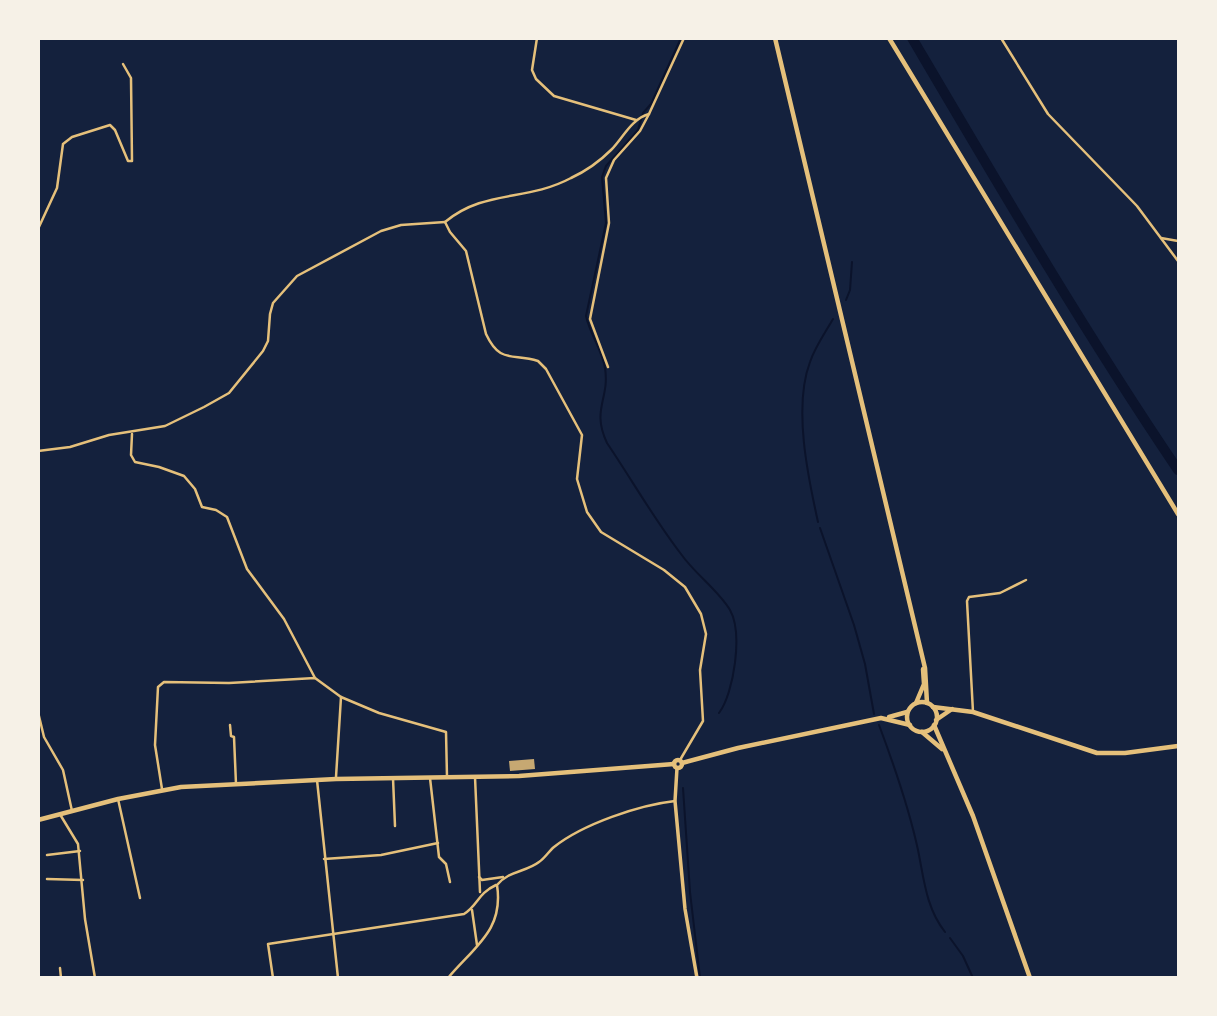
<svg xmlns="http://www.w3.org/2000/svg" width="1217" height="1016" viewBox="0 0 1217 1016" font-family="Georgia,serif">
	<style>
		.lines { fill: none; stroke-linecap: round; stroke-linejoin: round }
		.stream { stroke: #0b132b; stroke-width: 2 }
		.river { stroke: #0b132b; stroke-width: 10 }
		.building { fill: #c6a872 }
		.minor { stroke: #e5c07b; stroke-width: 2.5 }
		.tertiary { stroke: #e5c07b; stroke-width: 3.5 }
		.secondary { stroke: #e5c07b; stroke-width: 4.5 }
		.primary { stroke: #e5c07b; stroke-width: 4.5 }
	</style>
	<rect width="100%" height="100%" fill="#14213d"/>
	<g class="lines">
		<g class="stream">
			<path d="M681,38l-30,66 -8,9 -5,17 -32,36 -4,11 4,46 -20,93c4,18 16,34 19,52 5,31 -14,41 2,75 25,37 47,76 74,111 14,20 37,36 49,56 13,23 4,83 -11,103"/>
			<path d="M846,300l4,-10 2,-28"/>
			<path d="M818,522c-10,-45 -25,-115 -8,-160 5,-15 15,-29 23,-43"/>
			<path d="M820,528l34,97 11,39 9,50"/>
			<path d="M879,725c15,40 30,83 39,125 6,29 8,58 27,82"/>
			<path d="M683,788l7,104 10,86"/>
			<path d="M950,938l13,18 10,22"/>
		</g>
		<path class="river" d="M912,38c86,146 172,293 266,432"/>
	</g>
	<path class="building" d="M534,759l1,10 -25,2 -1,-10z"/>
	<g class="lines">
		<g class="minor">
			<path d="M537,38l-5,32 4,9 18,17 82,24"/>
			<path d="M1001,38l47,76 89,92 41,55"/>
			<path d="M445,222l5,10 16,19 20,83c14,30 26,19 52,27l8,8 36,66 -5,44 10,33 14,20 63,38 21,17 16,27 5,20 -6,36 3,51 -23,39"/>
			<path d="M445,222c40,-33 81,-20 126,-44 15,-7 28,-16 40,-28 12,-12 20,-31 38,-36l35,-76"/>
			<path d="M38,229l19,-41 6,-44 9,-7 38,-12 5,5 13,31h4l-1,-83 -8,-14"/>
			<path d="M1161,238l17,3"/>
			<path d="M608,367l-18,-48 19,-96 -3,-45 8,-18 26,-29 9,-17"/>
			<path d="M132,434l-1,21 4,7 24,5 25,9 11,13 7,18 14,3 11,7 20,52 37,50 31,59"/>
			<path d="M38,451l32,-4 39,-12 56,-9 39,-19 25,-14 34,-42 5,-10 2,-27 3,-11 24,-27 84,-45 20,-6 44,-3"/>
			<path d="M38,712l6,25 19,33 9,41"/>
			<path d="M973,712l-6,-111 2,-4 31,-4 26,-13"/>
			<path d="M230,725l1,11 3,1 2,47"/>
			<path d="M336,777l5,-80"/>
			<path d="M475,777l5,115"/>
			<path d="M393,778l2,48"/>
			<path d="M430,778l9,79 7,7 4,18"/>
			<path d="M317,780l21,198"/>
			<path d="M162,789l-7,-44 3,-58 6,-5 65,1 86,-5 26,19 38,16 67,19 1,45"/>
			<path d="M118,799l22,99"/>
			<path d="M61,816l17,28 7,75 10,59"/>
			<path d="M47,855l33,-4"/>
			<path d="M324,859l57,-4 57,-12"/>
			<path d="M479,877l3,3 21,-3"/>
			<path d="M47,879l36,1"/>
			<path d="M472,910l5,35"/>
			<path d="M60,968l1,10"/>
			<path d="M273,978l-5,-34 196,-30c15,-10 13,-20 32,-29"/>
			<path d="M448,978c27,-32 56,-48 49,-93 11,-14 29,-13 42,-23 6,-4 10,-11 15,-15 29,-23 85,-42 121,-46"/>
		</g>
		<path class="tertiary" d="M677,768l-2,33 10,108 12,69"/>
		<g class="secondary">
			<path d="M775,38l150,630 2,35"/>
			<path d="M889,38l289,476"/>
			<path d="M916,703l8,-19 -1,-15"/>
			<path d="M934,725l39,91 57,162"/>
			<path d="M922,732l20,17"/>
		</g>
		<g class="primary">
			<circle cx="922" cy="717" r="15"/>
			<path d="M933,707l40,5 124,41h28l53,-7"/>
			<path d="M889,717l18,-5"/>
			<path d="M936,720l16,-11"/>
			<circle cx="678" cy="764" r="4"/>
			<path d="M682,763l56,-15 143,-30 29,7"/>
			<path d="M38,820l80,-21 63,-12 155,-8 183,-3 155,-12"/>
		</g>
	</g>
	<rect width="1217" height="1016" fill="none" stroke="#f6f1e7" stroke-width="80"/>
</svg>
